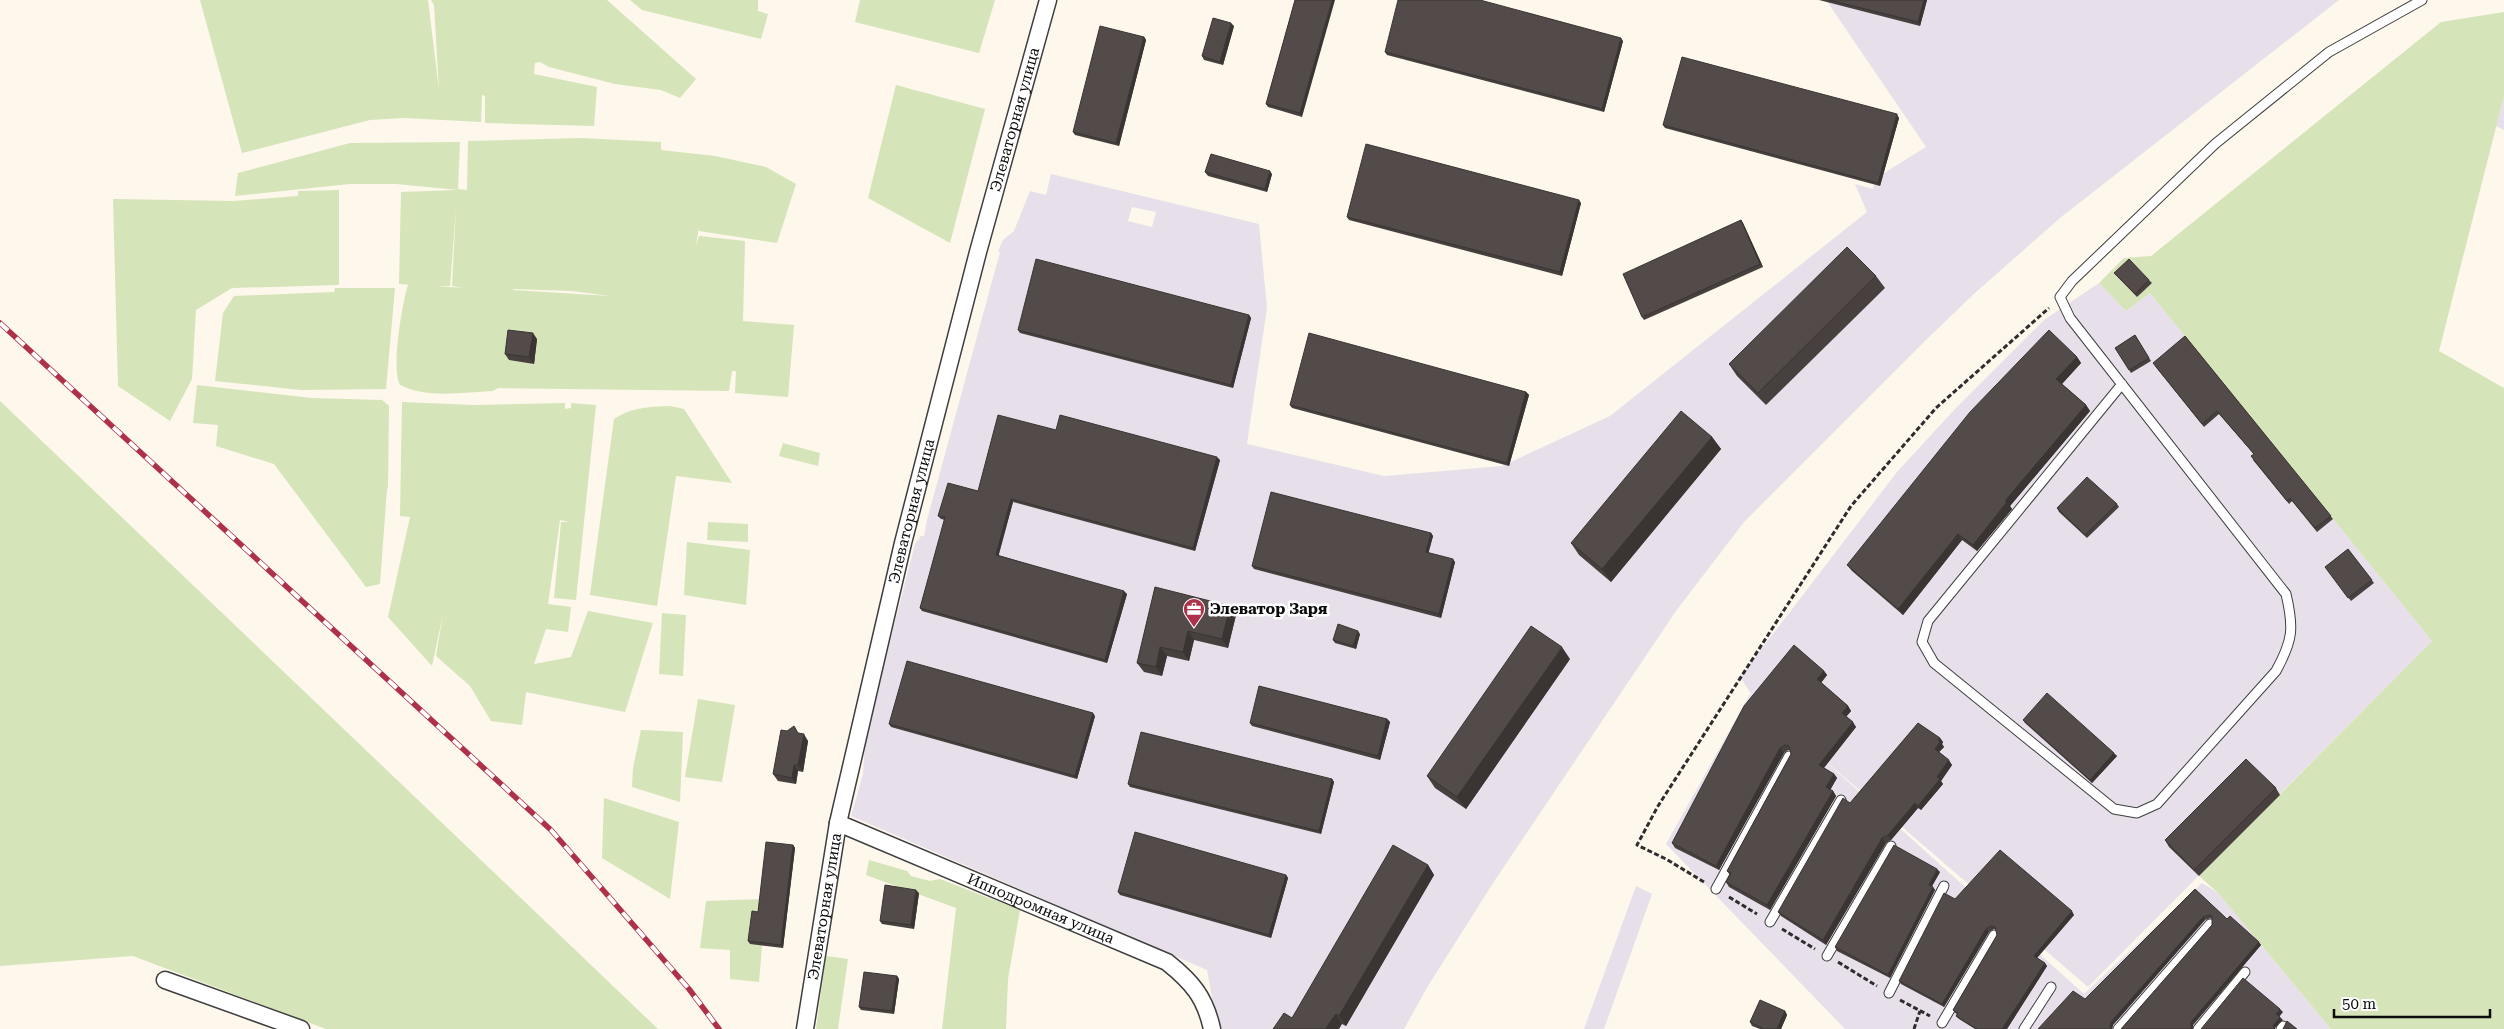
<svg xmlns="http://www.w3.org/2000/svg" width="2504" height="1029" viewBox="0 0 2504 1029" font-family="'Roboto Serif',serif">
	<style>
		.industrial { fill: #e7e0ea; fill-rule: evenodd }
		.green { fill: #d6e4b9; fill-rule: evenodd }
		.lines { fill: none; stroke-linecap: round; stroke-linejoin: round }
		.lane-casing { stroke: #3e3e3e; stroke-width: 11 }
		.street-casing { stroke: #3e3e3e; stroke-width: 19 }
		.path { stroke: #2d2d2d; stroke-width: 3; stroke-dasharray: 5 2.5; stroke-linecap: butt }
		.lane { stroke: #fff; stroke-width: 9 }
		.street { stroke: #fff; stroke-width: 16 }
		.rail-casing { stroke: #ae314a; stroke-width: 5.5 }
		.rail { stroke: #fff; stroke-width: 4; stroke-dasharray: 11; stroke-linecap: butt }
		.wall { fill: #47403f }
		.shaded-wall { fill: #3a3433 }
		.building { fill: #534b49; stroke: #3a3433 }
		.labels { text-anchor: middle; stroke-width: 5; stroke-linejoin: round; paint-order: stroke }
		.street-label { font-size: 15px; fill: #0b0b0b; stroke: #fff }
		.poi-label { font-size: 15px; font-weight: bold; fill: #0b0b0b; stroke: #fff; text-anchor: start }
	</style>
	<rect width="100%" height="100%" fill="#fdf7ec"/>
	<g class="industrial">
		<path d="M1826,0h513l-279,218 -84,74 -47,45 -185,185 -68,89 -183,272 -65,103 -24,43h-186l-11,-59 -356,-154 12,-42 2,-31 15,-63 35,-136 6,-8h3l3,-16 73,-268 -2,-1 5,-11 11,-9 16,-40 16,4 5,-21 208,50 8,84 -20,136 137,32 118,-10 108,-50 257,-204 -12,-28 18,5 3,-11 50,-31zM1132,207l24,5 -4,15 -24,-6z"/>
		<path d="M2504,96v34l-8,-4z"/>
		<path d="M2099,283l27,28 24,-18 282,348 -344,346 -273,-235 269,242 118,-111 16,10 113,136h-486l-179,-185 84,-150 2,1 -12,-18 157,-205 57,-62 90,-90z"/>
		<path d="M1636,886l16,8 -48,135h-20z"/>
	</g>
	<g class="green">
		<path d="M200,0h228l11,90 -5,-85 -3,-5h176l89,79 -16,19 -19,-8 -46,-6 -66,-17 -9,-5 -5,1 -1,11 63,13 -3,39 -109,-3v-27l-3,-1 -1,27 -77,-4 -34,2 -128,33z"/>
		<path d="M630,0h128v11l10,3 -7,25 -119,-29z"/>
		<path d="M860,0h135l-16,53 -124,-31z"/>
		<path d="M2504,12v84l-65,255 65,37v641h-173l-113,-136 -19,-17 233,-235 -282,-348 -24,18 -27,-28 25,-25 27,-2 290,-234z"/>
		<path d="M896,85l89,24 -35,134 -82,-45z"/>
		<path d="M582,138l79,4v8l54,6 51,11 30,17 -19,59 -78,-12v-4l-3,18 3,-9 46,5 -2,80 51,4 -6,72 -53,-4 1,-22h-4l-3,20 -231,-3 -5,3c-29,1 -65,8 -93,-6 -9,-16 2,-81 8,-100h3l-12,-1 2,-92 57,-2 -62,-6h-46l-115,12 3,-23 112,-30 110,-1 -2,47 9,1 1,-49zM456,209l-4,77 11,2 -26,-2h13zM513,289l59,2 38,5 -97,-6z"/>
		<path d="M339,190v95l-107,3 -36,22 -4,69 -22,42 -52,-35 -5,-187 121,2 64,-5v-5z"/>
		<path d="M335,288h60l-9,101 -85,1 -86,-9 8,-68 11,-17 100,-4z"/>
		<path d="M197,385l114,13 71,2 7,6 -1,82 -1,1 -7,95 -14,3 -92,-123 -58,-18 2,-21 -25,-2z"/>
		<path d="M0,401l658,628h-332l-193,-73 -133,10z"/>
		<path d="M402,402l71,3 92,-2v6l6,-1v-5l25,2 -20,195 -22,-2 7,-76h9l-10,-2 -12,84 23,3 -3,25 -22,-3 -12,35 37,-7 17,-46 65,12 -28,89 -99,-20 -4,33 -31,-4 -21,-35 -34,-30 7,-42 -11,52 -44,-49 22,-100 -10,-1z"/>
		<path d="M670,406l14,3 48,74 -56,-7 -19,130 -67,-11 24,-176c18,-12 35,-12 56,-13z"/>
		<path d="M783,443l37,10 -2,13 -39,-10z"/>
		<path d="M708,522l40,2v18l-41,-2z"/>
		<path d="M687,542l63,8 -4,55 -62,-10z"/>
		<path d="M662,613l24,2 -3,61 -24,-2z"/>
		<path d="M698,699l37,6 -13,77 -37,-5z"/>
		<path d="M641,730l42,2 -3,70 -48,-15 1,-19z"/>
		<path d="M604,798l75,24 -9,77 -68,-41z"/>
		<path d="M869,860l38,11 4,5 19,5 10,-2 80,31 -12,69 -2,50h-64l14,-121 -90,-33z"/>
		<path d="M766,899l-7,83 -29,-3v-29l-30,-2 6,-47z"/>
		<path d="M826,956l22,3 -10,70h-22z"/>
	</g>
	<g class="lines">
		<g class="lane-casing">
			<g id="lane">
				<path d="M2122,384l-194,237 -6,21 12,21 180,146 23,4 20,-9 119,-133c17,-31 18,-43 10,-77l-216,-276 -10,-21 12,-16 143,-137 114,-92 93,-52"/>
				<path d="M1716,889l73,-133"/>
				<path d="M1770,922l71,-122"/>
				<path d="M1827,956l64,-110"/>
				<path d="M1889,993l55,-107"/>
				<path d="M1942,1023l52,-88"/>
				<path d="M2024,1029l27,-42"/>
				<path d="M2118,1029l92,-105"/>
				<path d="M2198,1029l47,-57"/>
				<path d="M2281,1029l2,-3"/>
			</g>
		</g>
		<g class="street-casing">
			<g id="street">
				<path id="s1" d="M838,823l329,139c25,20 38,35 45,67"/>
				<path d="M165,980l136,49"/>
				<path id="s2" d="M805,1029l33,-206 65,-280 75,-291 70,-252"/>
			</g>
		</g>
		<g class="path">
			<path d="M1704,882l-38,-23 -29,-14 21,-39 193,-300 85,-98 113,-100"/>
			<path d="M1729,897l28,17"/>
			<path d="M1782,929l33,20"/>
			<path d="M1838,962l39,24"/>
			<path d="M1900,1000l30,16"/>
			<path d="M1914,1029l6,-18"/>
		</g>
		<use href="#lane" class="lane"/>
		<use href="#street" class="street"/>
		<g class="rail-casing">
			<path id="rail" d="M0,323l551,507 138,159 30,40"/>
		</g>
		<use href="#rail" class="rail"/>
	</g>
	<g class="wall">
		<path d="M1295,0l7,117 -34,-10 -2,-3z"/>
		<path d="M1819,0h108l-7,26z"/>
		<path d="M1234,26l-11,39 -19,-5 -2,-4z"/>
		<path d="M1144,37l2,3 -27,106 -44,-11 -2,-3z"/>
		<path d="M1623,41l-19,71 -217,-57 -2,-3z"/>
		<path d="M1899,118l-19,68 -215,-58 -2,-3z"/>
		<path d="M1205,172l67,2 -5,18 -59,-16z"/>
		<path d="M1581,203l-19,73 -213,-56 -2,-3z"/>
		<path d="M1741,220l2,3 20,44 -119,53 -2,-3z"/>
		<path d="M2114,273l35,7 3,3 -15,14z"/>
		<path d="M1876,276l9,12 -119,117 -29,-29 -8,-12z"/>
		<path d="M1249,315l2,3 -18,70 -213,-55 -2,-3z"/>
		<path d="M2135,335l16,26 -20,12 -16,-25z"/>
		<path d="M2185,336l148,183 -16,13 -25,-31 -3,3 -36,-44 1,-6 -35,-40 -15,13 -49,-61z"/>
		<path d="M537,339l-3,25 -25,-4 -4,-6z"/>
		<path d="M2077,357l4,6 -19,21 24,21 4,6 -80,95 2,3 -35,42 -15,-11 -59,75 -51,-44 -5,-6z"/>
		<path d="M1526,392l3,3 -20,71 -217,-58 -2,-3z"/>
		<path d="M1056,430l164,30 -25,91 -182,-49 -15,53 129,39 -20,69 -185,-52 -2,-3 25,-88 -4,-1 -3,-3 40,-25z"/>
		<path d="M1712,437l9,12 -110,133 -32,-27 -8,-12z"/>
		<path d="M2117,504l2,3 -32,31 -28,-26 -2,-4z"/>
		<path d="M1431,533l2,3 -5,17 27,9 -14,56 -187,-49 -2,-3z"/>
		<path d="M2348,549l26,34 -23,18 -26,-34z"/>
		<path d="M1155,587l81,28 -8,33 -34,-8 -5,21 -22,-5 -5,20 -18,-4 -7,-9z"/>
		<path d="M1360,634l-4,15 -21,-6 -2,-3z"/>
		<path d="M1570,659l-104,150 -31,-21 -8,-12z"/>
		<path d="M1824,671l3,4 -6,8 27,23 3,5 -5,6 10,10 -32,41 10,6 3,4 -7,12 3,1 3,5 -66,114 -41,-23 -3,-5 4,-7 -3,-4 64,-117 -1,-4h-2l-4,3 -65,117 -44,-22 -3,-5z"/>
		<path d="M1095,716l-18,63 -186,-52 -2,-3z"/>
		<path d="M1387,719l3,3 -10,38 -128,-34 -2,-3z"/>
		<path d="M2023,720l94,36 -25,27 -67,-60z"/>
		<path d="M799,733l9,8 -5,31 -5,-1 -2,13 -18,-3 -5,-7z"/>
		<path d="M1940,738l3,4 -1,2 2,3 -5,5 13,13 -11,16 2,3 -22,26 -3,-2 -27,32 -5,3 -60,102 -45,-29 -3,-4z"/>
		<path d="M1332,779l2,3 -13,52 -191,-47 -2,-3z"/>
		<path d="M2276,788l4,7 -81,81 -30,-29 -4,-7z"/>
		<path d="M793,845l2,3 -12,100 -33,-4 -2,-3 10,-29z"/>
		<path d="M1428,865l6,10 -88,151 -4,-2 -69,5 19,-11z"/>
		<path d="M1940,872l-8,14 3,4 -45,88 -53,-27 -2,-4z"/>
		<path d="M1286,875l2,3 -17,60 -151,-43 -2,-3z"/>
		<path d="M2195,889l32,30 34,26 -68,80 -72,4 91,-104v-6l-1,-1 -6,2 -92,105 -1,4h-74l47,-30z"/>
		<path d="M919,893l-5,36 -32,-5 -2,-3z"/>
		<path d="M1955,899l119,16 -37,43 10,8 -40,63h-32l-16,-10 -3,-3 1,-2 -2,-1 -2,-3 44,-75 -1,-6h-2l-5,3 -45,75 -43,-23 -2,-3z"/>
		<path d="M897,976l2,3 -5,35 -33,-4 -2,-3z"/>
		<path d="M1785,1011l2,4 -6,14h-21l-8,-3 -2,-4z"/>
	</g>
	<g class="shaded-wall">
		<path d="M1332,0h3l-33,117 -2,-4z"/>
		<path d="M1924,0h3l-7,26 -2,-4z"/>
		<path d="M1231,23l3,3 -11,39 -3,-3z"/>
		<path d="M1144,37l2,3 -27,106 -3,-3z"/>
		<path d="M1621,38l2,3 -19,71 -2,-3z"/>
		<path d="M1897,114l2,4 -19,68 -2,-3z"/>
		<path d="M1270,171l2,3 -5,18 -2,-3z"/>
		<path d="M1579,200l2,3 -19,73 -2,-4z"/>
		<path d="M1741,220l2,3 20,44 -3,-3z"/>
		<path d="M1249,315l2,3 -18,70 -2,-3z"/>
		<path d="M533,333l4,6 -3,25 -5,-7z"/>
		<path d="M2077,357l4,6 -21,23 -4,-7z"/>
		<path d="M1526,392l3,3 -20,71 -2,-3z"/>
		<path d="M2086,405l4,6 -80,95 2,3 -35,42 -4,-6 32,-44z"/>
		<path d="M1712,437l9,12 -110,133 -9,-13z"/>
		<path d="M1217,457l3,3 -25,91 -2,-3z"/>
		<path d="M1011,499l2,3 -15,56 -2,-3z"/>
		<path d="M1431,533l2,3 -5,19 -2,-3z"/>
		<path d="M1958,534l4,6 -59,75 -5,-6z"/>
		<path d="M1453,559l2,3 -14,56 -2,-4z"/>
		<path d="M1124,591l3,3 -20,69 -2,-3z"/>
		<path d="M1230,606l6,9 -8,33 -6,-9z"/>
		<path d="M1188,631l6,9 -5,21 -6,-9z"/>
		<path d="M1358,631l2,3 -4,15 -3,-3z"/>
		<path d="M1160,647l7,9 -5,20 -6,-9z"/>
		<path d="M1562,647l8,12 -104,150 -9,-12z"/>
		<path d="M1824,671l3,4 -7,9 -3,-5z"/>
		<path d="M1848,706l3,5 -6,7 -3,-5z"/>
		<path d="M1093,713l2,3 -18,63 -2,-3z"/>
		<path d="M1387,719l3,3 -10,38 -2,-4z"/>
		<path d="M1853,722l3,5 -34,43 -3,-5z"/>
		<path d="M804,734l4,7 -5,31 -5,-7z"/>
		<path d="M1940,738l3,4 -1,2 2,3 -6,6 -3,-4 3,-9z"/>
		<path d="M1780,748l4,5 -65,117 -3,-4z"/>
		<path d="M2114,753l3,3 -25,27 -2,-3z"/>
		<path d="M1949,760l3,5 -11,16 2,3 -22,26 -3,-4z"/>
		<path d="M794,765l4,6 -2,13 -4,-6z"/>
		<path d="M1834,774l3,4 -8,14 -3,-5z"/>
		<path d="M1332,779l2,3 -13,52 -2,-3z"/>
		<path d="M1833,791l3,5 -66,114 -3,-5z"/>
		<path d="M1915,803l3,5 -27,32 -3,-5z"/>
		<path d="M1882,838l4,5 -60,102 -3,-5z"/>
		<path d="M793,845l2,3 -12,100 -2,-3z"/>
		<path d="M1428,865l6,10 -88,151 -7,-10z"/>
		<path d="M1937,869l3,3 -9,16 -2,-3z"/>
		<path d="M1286,875l2,3 -17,60 -2,-3z"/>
		<path d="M1933,887l2,3 -45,88 -2,-3z"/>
		<path d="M916,890l3,3 -5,36 -3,-4z"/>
		<path d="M2072,911l2,4 -38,44 -2,-3z"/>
		<path d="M2203,917l2,3 -92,105 -1,4h-1l-1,-2 1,-5z"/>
		<path d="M1986,929l3,3 -45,75 -2,-3z"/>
		<path d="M2259,942l2,3 -68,80v4h-2v-7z"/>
		<path d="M2045,963l2,3 -40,63h-5z"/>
		<path d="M897,976l2,3 -5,35 -2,-3z"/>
		<path d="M2280,1009l3,3 -4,5 -3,-3z"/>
		<path d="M1785,1011l2,4 -6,14h-4z"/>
		<path d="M1336,1014l6,10 -3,5h-14z"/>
		<path d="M2280,1017l3,3 -8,8v1h-1l-1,-4z"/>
	</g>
	<g class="building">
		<path d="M1295,0h37l-32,113 -34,-9z"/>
		<path d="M1398,0h82l141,38 -19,71 -217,-57z"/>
		<path d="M1829,0h95l-6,22z"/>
		<path d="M1213,18l18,5 -11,39 -18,-6z"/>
		<path d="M1100,26l44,11 -28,106 -43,-11z"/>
		<path d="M1682,57l215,57 -19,69 -215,-58z"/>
		<path d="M1366,144l213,56 -19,72 -213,-55z"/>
		<path d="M1211,154l59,17 -5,18 -60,-17z"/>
		<path d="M1741,220l19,44 -118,53 -19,-43z"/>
		<path d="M1847,247l29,29 -118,117 -29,-29z"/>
		<path d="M1036,259l213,56 -18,70 -213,-55z"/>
		<path d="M2129,259l20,21 -14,14 -21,-21z"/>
		<path d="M508,330l25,3 -4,24 -24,-3z"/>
		<path d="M2049,330l28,27 -21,22 30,26 -81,96 2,1 -34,43 -15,-11 -60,75 -51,-44 123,-153z"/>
		<path d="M1309,333l217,59 -19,71 -217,-58z"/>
		<path d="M2135,335l14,23 -20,12 -14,-22z"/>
		<path d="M2185,336l146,180 -16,12 -25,-30 -3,3 -36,-45 3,-2 -37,-43 -15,13 -49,-61z"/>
		<path d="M1681,411l31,26 -110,132 -31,-26z"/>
		<path d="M998,415l58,15 4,-15 157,42 -24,91 -182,-49 -15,56 128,36 -19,69 -185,-52 25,-91 -7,-1 10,-33 30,8z"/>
		<path d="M2087,477l30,27 -32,31 -28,-27z"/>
		<path d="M1271,492l160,41 -5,19 27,7 -14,55 -187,-48z"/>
		<path d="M2348,549l24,31 -24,18 -23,-31z"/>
		<path d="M1155,587l75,19 -8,33 -34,-8 -5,21 -23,-5 -4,20 -19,-4z"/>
		<path d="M1338,624l20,7 -5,15 -20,-6z"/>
		<path d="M1531,626l31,21 -105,150 -30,-21z"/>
		<path d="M1794,645l30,26 -7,8 31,27 -6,7 11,9 -34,43 15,9 -8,13 7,4 -66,114 -41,-23 5,-9 -4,-2 64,-117 -2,-8 -4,-1 -5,3 -64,118 -44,-23 72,-137z"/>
		<path d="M907,661l186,52 -18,63 -186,-52z"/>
		<path d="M1259,686l128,33 -9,37 -128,-33z"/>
		<path d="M2047,693l67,60 -24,27 -67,-60z"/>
		<path d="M1918,723l22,15 -2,2 2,2 -5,7 14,11 -12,17 3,2 -22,27 -3,-3 -27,32 -6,3 -59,102 -45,-28 65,-114 7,5z"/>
		<path d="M794,726l4,7 6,1 -6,31h-4l-2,13 -19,-4 8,-44 6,1z"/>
		<path d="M1141,732l191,47 -13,52 -191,-47z"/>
		<path d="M2246,759l30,29 -82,82 -29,-30z"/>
		<path d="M1135,832l151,43 -17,60 -151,-43z"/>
		<path d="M766,842l27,3 -12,100 -33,-4 4,-30 6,1z"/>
		<path d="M1393,845l35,20 -89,151 -3,-2 -11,15h-52l11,-16 8,5z"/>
		<path d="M1894,845l43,24 -8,16 4,2 -45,88 -53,-28z"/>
		<path d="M2000,850l72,61 -38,45 11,7 -43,66h-25l-21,-13 2,-3 -5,-3 44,-75 -2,-8 -4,-1 -5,3 -44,75 -43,-23 45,-88 11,6z"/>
		<path d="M885,885l31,5 -5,35 -31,-4z"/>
		<path d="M2195,889l32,30 3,-3 29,26 -68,80v7h-70l91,-104v-9l-3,-1 -6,2 -92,105 -1,5 1,2h-73l35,-38 12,8z"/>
		<path d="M864,972l33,4 -5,35 -33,-4z"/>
		<path d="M2243,978l37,31 -4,5 4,3 -7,8 1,4h-73z"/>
		<path d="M1760,1000l25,11 -8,18h-13l-14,-7z"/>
		<path d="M2287,1021l10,8h-14z"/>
	</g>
	<defs>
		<g id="office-pin" transform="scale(1.125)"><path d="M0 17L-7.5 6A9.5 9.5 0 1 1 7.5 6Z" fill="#ae314a" stroke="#fff"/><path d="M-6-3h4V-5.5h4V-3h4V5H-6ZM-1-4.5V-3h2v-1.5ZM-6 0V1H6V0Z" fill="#fff"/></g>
	</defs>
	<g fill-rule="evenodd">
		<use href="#office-pin" x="1194" y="609"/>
	</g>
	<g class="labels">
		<g class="street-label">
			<text dy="5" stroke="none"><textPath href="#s2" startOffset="934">Элеваторная улица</textPath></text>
			<text dy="5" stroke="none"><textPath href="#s2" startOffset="529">Элеваторная улица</textPath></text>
			<text dy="5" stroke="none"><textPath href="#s2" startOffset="124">Элеваторная улица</textPath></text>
			<text dy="5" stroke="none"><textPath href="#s1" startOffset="220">Ипподромная улица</textPath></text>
		</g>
		<g class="poi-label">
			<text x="1210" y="614">Элеватор Заря</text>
		</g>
	</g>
	<path d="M2334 1009v8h156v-8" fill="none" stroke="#0b0b0b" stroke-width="2.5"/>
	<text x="2342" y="1009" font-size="15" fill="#0b0b0b" stroke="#ffffff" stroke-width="4" paint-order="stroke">50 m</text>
</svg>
